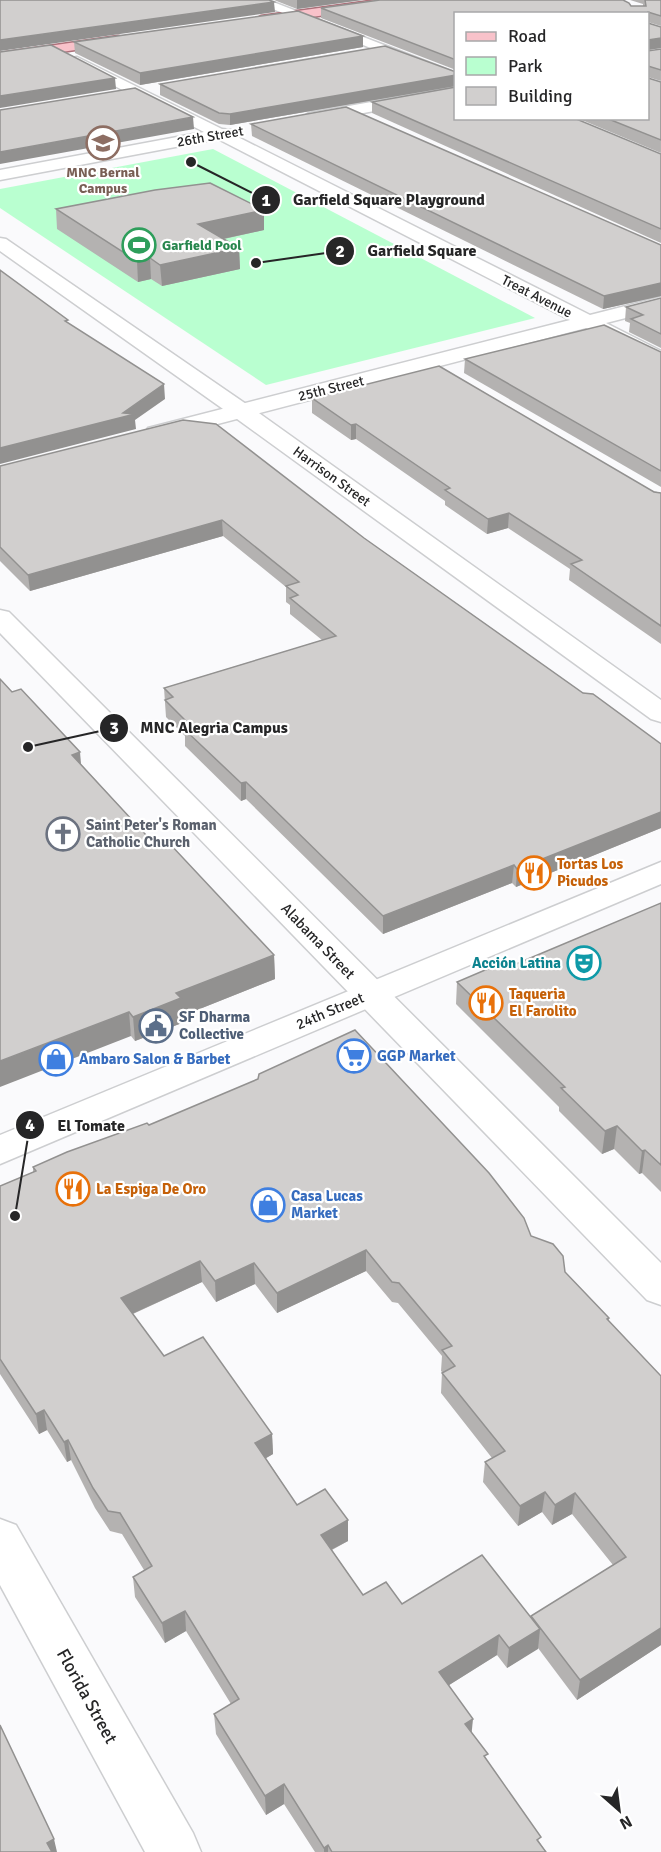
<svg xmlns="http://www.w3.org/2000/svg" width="661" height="1852" viewBox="0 0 661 1852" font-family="Signika,sans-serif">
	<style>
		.green { fill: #b9ffd0 }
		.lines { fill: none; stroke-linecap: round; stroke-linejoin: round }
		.minor-casing { stroke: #cdced0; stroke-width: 3 }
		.tertiary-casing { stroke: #cdced0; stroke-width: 3 }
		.primary-casing { stroke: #ac717a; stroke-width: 3 }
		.minor { fill: #fff; fill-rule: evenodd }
		.tertiary { fill: #fff; fill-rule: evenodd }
		.primary { fill: #f8c2ca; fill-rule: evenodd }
		.wall { fill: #b4b2b1; fill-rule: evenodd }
		.shaded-wall { fill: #929190 }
		.building { fill: #d1cfce; stroke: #929190; stroke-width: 1.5 }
		.labels { text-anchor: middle; stroke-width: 4.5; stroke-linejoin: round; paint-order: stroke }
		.far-street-label { font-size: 14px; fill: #262627; stroke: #fff }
		.far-education-label { font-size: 14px; font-weight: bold; fill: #785e54; stroke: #fff }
		.far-leisure-label { font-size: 14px; font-weight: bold; fill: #27864d; stroke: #fff; text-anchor: start }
		.worship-label { font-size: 15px; font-weight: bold; fill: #5b616d; stroke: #fff; text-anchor: start }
		.food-label { font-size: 15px; font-weight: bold; fill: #c56008; stroke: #fff; text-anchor: start }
		.street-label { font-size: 15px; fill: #262627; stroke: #fff }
		.culture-label { font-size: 15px; font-weight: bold; fill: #0d838f; stroke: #fff; text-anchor: end }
		.service-label { font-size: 15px; font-weight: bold; fill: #4e5e75; stroke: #fff; text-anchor: start }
		.shop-label { font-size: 15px; font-weight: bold; fill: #366cbe; stroke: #fff; text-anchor: start }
		.near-street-label { font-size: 18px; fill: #262627; stroke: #fff }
		.leader { fill: none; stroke: #262627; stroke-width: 2 }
		.callout-dot { fill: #262627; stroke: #fff; stroke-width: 2 }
		.mark-label { font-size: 18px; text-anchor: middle; font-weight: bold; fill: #fff }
		.callout-label { font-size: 16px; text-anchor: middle; font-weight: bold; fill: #262627; stroke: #fff; stroke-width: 4.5; stroke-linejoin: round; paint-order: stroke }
	</style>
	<rect width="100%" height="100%" fill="#fafafc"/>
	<path class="green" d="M213,149l322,169 -269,67 -266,-177v-19z"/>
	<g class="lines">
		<g class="minor-casing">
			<g id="minor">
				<path d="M77,57l145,72 9,1 1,4 358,181 71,-18v12l-55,14 55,28v14l-75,-37 -422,110h-16l-3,-5 3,-5 422,-108 -352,-181 -218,41v-10l204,-38 -132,-68v-6z"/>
				<path d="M456,87v9l-147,27 -8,-5 8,-5z"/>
				<path d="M0,610l9,2 652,651v42l-14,-5 -647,-667z"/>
				<path d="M0,1519l16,6 177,308 8,19h-56l-145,-267z"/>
			</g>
		</g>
		<g class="tertiary-casing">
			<g id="tertiary">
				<path d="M250,0h18l188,73v9z"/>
				<path d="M0,238l6,1 243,167 412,294v22l-10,-3 -418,-303 -233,-165z"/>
				<path d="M661,862v22l-661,280v-29z"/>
			</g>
		</g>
		<g class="primary-casing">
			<g id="primary">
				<path d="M377,0h34l-6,4 -144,20 -7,-4 7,-4z"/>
				<path d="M118,36l5,1v6l-123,18v-8z"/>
			</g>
		</g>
		<use href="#minor" class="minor"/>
		<use href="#tertiary" class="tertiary"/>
		<use href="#primary" class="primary"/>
	</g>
	<g class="wall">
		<path d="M274,0h88l-65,9z"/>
		<path d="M630,0h31v26l-13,-4 -192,-8v56l-135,-52v-10l322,-2v-2z"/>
		<path d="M648,23l13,4v21l-13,2v1l13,-2v32l-13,-4z"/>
		<path d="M363,36v11l-223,38 -65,-32 -1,-11z"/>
		<path d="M456,72v14l-226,39 -11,-1 -59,-29v-11z"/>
		<path d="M661,82v71l-84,-35h71z"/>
		<path d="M372,102l289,52v89l-289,-130z"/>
		<path d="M251,124l410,121v51l-58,13 -351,-173z"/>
		<path d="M56,209l208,1v20l-40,9 15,9 1,21 -78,17 -11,-7 -13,3 -81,-53z"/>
		<path d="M661,298v50l-32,-16 1,-9 -5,-2 1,-14z"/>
		<path d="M661,352v135l-197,-114 1,-14z"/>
		<path d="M312,398l349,95v151l-92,-64 1,-11 -62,-41 -21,6 -42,-29v-4l-89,-62 -5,1 -39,-27z"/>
		<path d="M0,466l364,72 219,155 78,51v84l-145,59 -4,-4 -129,51 -137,-135 -5,2 -56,-55v-10l-19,-19 -2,-29 158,-48 -32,-26v-9l-4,-3v-15l-63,-51 -193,55 -30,-30z"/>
		<path d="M81,764l77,84 116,107 1,24 -93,37v7l-47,18 -4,-5z"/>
		<path d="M661,903v289l-19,-19 -3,1 -25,-25 -12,5 -43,-43v-4l-103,-103 1,-22 59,-18z"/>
		<path d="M149,1125l382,111 78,82v3l52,324 -84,55 -39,-52 -31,20 -10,-13 -48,30 23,48 15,27 59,92h-231l-31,-48 -18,11 -50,-81 -2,-20 17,-10 -45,-73 -21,12 -30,-46 -2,-20 11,-7 -22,-36 -12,-3 -15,-23 -24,-48 -4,2 -20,-32 -8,4 -39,-60v-188l33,-14v-5zM366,1271l26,31 6,1 44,53 -1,15 1,1 -1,21 51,65 -7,4 -2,20 35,44 24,-14 10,13 20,-11 41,51 -82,52 -129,-13 -39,-9 -31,-45 16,-9 -51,-36 -31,-47 7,-4 -1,-20 -108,-78 -31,-42 69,-32 14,20 39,-18 22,29z"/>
	</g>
	<g class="shaded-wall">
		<path d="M297,0h65l-65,9z"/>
		<path d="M274,2l1,10 -275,39v-11z"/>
		<path d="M363,36v11l-223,38v-12z"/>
		<path d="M661,38v10l-13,2v-10z"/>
		<path d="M456,75v11l-226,39v-11z"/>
		<path d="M115,78l1,11 -116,19v-12z"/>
		<path d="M193,117l1,12 -194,35v-12z"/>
		<path d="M264,210v20l-65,14 -1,-20z"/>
		<path d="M239,248l1,21 -78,17 -2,-21z"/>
		<path d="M150,258l1,21 -13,3 -1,-21z"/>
		<path d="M661,283v13l-58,13 1,-13z"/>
		<path d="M164,384l1,15 -30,21 1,9 -136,35v-16l123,-35z"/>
		<path d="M356,424v15l-5,1v-15z"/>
		<path d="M509,513l-1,15 -21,6 1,-15z"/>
		<path d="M222,520l1,16 -193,55 -2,-16z"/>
		<path d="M80,752l2,23 -10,-20z"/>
		<path d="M246,782v17l-5,2v-18z"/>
		<path d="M661,812v16l-145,59 1,-18z"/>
		<path d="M514,865l-2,18 -129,51v-18z"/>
		<path d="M274,955l1,24 -93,37v7l-47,18 -2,-24 43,-24z"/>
		<path d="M129,1012l2,24 -131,51v-26z"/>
		<path d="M617,1126l-3,23 -12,5 3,-23z"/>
		<path d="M645,1150l-3,23 -3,1 3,-23z"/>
		<path d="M366,1250v21l-89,42v-20z"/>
		<path d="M200,1261l2,21 -79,36 -2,-20z"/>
		<path d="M254,1263l1,21 -39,18 -1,-21z"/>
		<path d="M44,1410l3,20 -8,4 -3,-20z"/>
		<path d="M272,1434l1,20 -17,10 -1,-21z"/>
		<path d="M68,1440l3,20 -4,2 -3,-20z"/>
		<path d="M545,1492l-3,20 -24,14 2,-20z"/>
		<path d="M575,1493l-3,21 -20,11 3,-20z"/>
		<path d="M348,1520v21l-27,14v-20z"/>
		<path d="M185,1611l1,20 -21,12 -3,-20z"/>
		<path d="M661,1628v17l-84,55 3,-20z"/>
		<path d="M540,1629l-2,20 -31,19 2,-20z"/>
		<path d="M499,1635l-2,20 -59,37 1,-20z"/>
		<path d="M473,1719l-2,20 -6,-15z"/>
		<path d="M284,1784v20l-18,11 -1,-19z"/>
		<path d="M54,1839l3,13h-8l-2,-9z"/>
		<path d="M328,1845v7h-4v-4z"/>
	</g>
	<g class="building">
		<path d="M0,0h269l5,2 -274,38z"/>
		<path d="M380,0h243l6,3 2,3h15l-1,-6h16v16l-13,-4v4v-2h-192v46l-135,-52z"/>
		<path d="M298,11l65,25 -223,37 -66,-31z"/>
		<path d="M648,23l13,4v11l-13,2z"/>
		<path d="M51,45l64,33 -115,18v-44z"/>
		<path d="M385,46l71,26v3l-226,39 -11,-1 -59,-29z"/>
		<path d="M648,48v3l13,-2v21l-13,-4v7z"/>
		<path d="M648,78l13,4v58l-55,-22h42z"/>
		<path d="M456,87v31h118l87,36v75l-289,-127z"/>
		<path d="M135,88l58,29 -193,35v-42z"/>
		<path d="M346,107l315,138v38l-57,13 -353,-172z"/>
		<path d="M210,183l54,27 -66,14 41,24 -79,17 -10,-7 -13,3 -81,-52 99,-19z"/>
		<path d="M0,270l68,50 -3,1 99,63 -41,29 12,1 -135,34z"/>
		<path d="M661,298v36l-30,-15 12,-4 -17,-8z"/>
		<path d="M604,325l57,27v119l-196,-112z"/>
		<path d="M439,366l215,126 7,1v133l-90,-62 11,-4 -73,-47 -21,6 -43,-29 5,-2 -94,-64 -5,1 -39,-27z"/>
		<path d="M183,420l33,4 148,114 219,155 10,1 68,50v68l-144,57 -3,-4 -131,51 -137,-134 -5,1 -57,-54 8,-2 -27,-27 8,-3 -9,-9 172,-52 -46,-38 8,-3 -12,-9 13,-4 -77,-62 -194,55 -28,-28v-81z"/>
		<path d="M0,679l12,13 9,-3 59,63 -8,3 86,93 12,-4 104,111 -98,38 5,5 -48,19 -4,-5 -129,49z"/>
		<path d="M661,903v262l-16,-15 -3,1 -25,-25 -12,5 -44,-43 4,-1 -108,-105 54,-23 5,5z"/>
		<path d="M355,1030l134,143 35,45 7,18 22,8 10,12 2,16 44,46 -2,1 54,57v252l-81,52 -49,-64 95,-59 -51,-64 -20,12 -10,-13 -25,14 -35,-44 20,-11 -63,-78 13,-7 -13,-16 10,-4 -53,-63 -7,-1 -26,-32 -89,43 -23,-30 -39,18 -15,-20 -79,37 43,58 39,-19 69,97 -17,9 42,62 28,-16 23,31 -27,15 42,60 23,-13 16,22 80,-49 58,74 -31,19 -10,-13 -60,37 34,47 -8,5 23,30 -4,2 57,81 -4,3 9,12h-214l-4,-7 -4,3 -40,-64 -19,12 -51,-82 25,-15 -54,-88 -23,12 -29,-46 19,-11 -32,-53 -12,-2 -15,-23 -25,-48 -4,2 -20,-32 -8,4 -36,-55v-173l36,-15 -3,-4 34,-15 80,-29 2,2 109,-46 1,-5z"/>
		<path d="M0,1725l54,114 -7,4 5,9h-52z"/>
	</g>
	<defs>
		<g id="school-ring" transform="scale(1.725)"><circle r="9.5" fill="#fff" stroke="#8d6e63" stroke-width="1.5"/><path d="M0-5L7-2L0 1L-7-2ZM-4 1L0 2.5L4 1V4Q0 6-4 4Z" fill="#8d6e63"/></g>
		<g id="stadium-ring" transform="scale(1.725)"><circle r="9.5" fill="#fff" stroke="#2e9e5b" stroke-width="1.5"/><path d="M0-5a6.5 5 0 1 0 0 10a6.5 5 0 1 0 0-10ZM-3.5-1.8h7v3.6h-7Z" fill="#2e9e5b"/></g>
		<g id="church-ring" transform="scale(1.725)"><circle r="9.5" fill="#fff" stroke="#6b7280" stroke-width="1.5"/><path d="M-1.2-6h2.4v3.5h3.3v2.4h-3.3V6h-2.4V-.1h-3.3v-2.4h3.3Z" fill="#6b7280"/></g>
		<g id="restaurant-ring" transform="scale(1.725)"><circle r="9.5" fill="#fff" stroke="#e8710a" stroke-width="1.5"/><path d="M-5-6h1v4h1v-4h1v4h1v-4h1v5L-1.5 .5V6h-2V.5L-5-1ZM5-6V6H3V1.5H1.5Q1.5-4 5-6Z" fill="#e8710a"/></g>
		<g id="theatre-ring" transform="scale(1.725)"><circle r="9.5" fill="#fff" stroke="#0f9aa8" stroke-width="1.5"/><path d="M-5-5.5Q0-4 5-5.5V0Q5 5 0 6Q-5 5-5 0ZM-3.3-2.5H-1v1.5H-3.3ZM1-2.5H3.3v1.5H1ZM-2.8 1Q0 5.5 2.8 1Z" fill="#0f9aa8"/></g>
		<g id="civic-ring" transform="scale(1.725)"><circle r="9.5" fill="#fff" stroke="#5c6f8a" stroke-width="1.5"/><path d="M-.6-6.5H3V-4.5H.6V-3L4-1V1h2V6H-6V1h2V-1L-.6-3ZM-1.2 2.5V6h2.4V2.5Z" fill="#5c6f8a"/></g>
		<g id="supermarket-ring" transform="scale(1.725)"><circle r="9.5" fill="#fff" stroke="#3f7fe0" stroke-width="1.5"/><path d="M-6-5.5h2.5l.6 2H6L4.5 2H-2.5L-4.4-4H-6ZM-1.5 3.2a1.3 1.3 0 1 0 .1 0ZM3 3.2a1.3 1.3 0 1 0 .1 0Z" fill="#3f7fe0"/></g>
		<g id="shop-ring" transform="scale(1.725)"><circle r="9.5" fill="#fff" stroke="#3f7fe0" stroke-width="1.5"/><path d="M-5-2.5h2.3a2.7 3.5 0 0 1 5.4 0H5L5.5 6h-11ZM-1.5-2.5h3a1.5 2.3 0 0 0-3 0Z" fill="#3f7fe0"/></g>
	</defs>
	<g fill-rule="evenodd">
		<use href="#school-ring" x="103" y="143"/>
		<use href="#stadium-ring" x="139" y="245"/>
		<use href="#church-ring" x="63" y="834"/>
		<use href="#restaurant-ring" x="534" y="873"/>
		<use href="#theatre-ring" x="584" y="963"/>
		<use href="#restaurant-ring" x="486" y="1003"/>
		<use href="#civic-ring" x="156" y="1026"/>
		<use href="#supermarket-ring" x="354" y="1056"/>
		<use href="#shop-ring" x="56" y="1059"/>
		<use href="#restaurant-ring" x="73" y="1189"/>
		<use href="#shop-ring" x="268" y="1205"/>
	</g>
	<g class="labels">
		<g class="far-street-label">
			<text transform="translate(210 136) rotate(-10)" y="5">26th Street</text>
			<text transform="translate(537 296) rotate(27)" y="5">Treat Avenue</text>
			<text transform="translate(331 388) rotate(-14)" y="5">25th Street</text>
			<text transform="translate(332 476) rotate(36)" y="5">Harrison Street</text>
		</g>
		<g class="far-education-label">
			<text x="103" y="177">MNC Bernal<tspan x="103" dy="16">Campus</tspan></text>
		</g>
		<g class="far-leisure-label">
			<text x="162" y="250">Garfield Pool</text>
		</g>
		<g class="worship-label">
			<text x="86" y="830">Saint Peter's Roman<tspan x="86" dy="17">Catholic Church</tspan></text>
		</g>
		<g class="food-label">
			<text x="557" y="869">Tortas Los<tspan x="557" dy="17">Picudos</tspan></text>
			<text x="509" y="999">Taqueria<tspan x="509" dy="17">El Farolito</tspan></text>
			<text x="96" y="1194">La Espiga De Oro</text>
		</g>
		<g class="street-label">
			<text transform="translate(318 941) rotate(46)" y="5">Alabama Street</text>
			<text transform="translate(330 1011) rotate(-23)" y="5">24th Street</text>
		</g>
		<g class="culture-label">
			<text x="561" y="968">Acción Latina</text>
		</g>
		<g class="service-label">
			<text x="179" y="1022">SF Dharma<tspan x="179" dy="17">Collective</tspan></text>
		</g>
		<g class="shop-label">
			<text x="377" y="1061">GGP Market</text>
			<text x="79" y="1064">Ambaro Salon &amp; Barbet</text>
			<text x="291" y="1201">Casa Lucas<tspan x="291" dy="17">Market</tspan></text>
		</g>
		<g class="near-street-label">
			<text transform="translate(87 1696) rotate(61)" y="6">Florida Street</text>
		</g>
	</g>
	<path class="leader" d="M191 162L266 200M256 263L340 251M28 747L114 728M15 1216L30 1125"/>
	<g class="callout-dot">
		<circle cx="191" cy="162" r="6"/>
		<circle cx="256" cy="263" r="6"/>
		<circle cx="28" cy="747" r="6"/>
		<circle cx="15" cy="1216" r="6"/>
		<circle cx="266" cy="200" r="15"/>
		<circle cx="340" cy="251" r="15"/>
		<circle cx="114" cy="728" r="15"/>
		<circle cx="30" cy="1125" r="15"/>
	</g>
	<g class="mark-label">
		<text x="266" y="206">1</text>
		<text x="340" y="257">2</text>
		<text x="114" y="734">3</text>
		<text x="30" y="1131">4</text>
	</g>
	<g class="callout-label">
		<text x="389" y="205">Garfield Square Playground</text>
		<text x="422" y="256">Garfield Square</text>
		<text x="214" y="733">MNC Alegria Campus</text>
		<text x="91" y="1131">El Tomate</text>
	</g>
	<rect x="454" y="12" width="195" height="108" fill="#ffffff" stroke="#a8a8a9" stroke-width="1.5"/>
	<rect x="466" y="32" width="30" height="9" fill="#f8c2ca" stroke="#a8a8a9" stroke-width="1.5"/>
	<text x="508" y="42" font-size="18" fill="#262627">Road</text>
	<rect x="466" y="57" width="30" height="18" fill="#b9ffd0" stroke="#a8a8a9" stroke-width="1.5"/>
	<text x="508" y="72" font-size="18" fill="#262627">Park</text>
	<rect x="466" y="87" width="30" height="18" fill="#d1cfce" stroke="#a8a8a9" stroke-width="1.5"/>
	<text x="508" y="102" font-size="18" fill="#262627">Building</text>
	<g transform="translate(619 1810) rotate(152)" stroke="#ffffff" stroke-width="4.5" paint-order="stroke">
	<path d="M0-4.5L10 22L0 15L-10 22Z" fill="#262627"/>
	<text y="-9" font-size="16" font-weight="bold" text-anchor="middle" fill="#262627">N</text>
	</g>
</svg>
